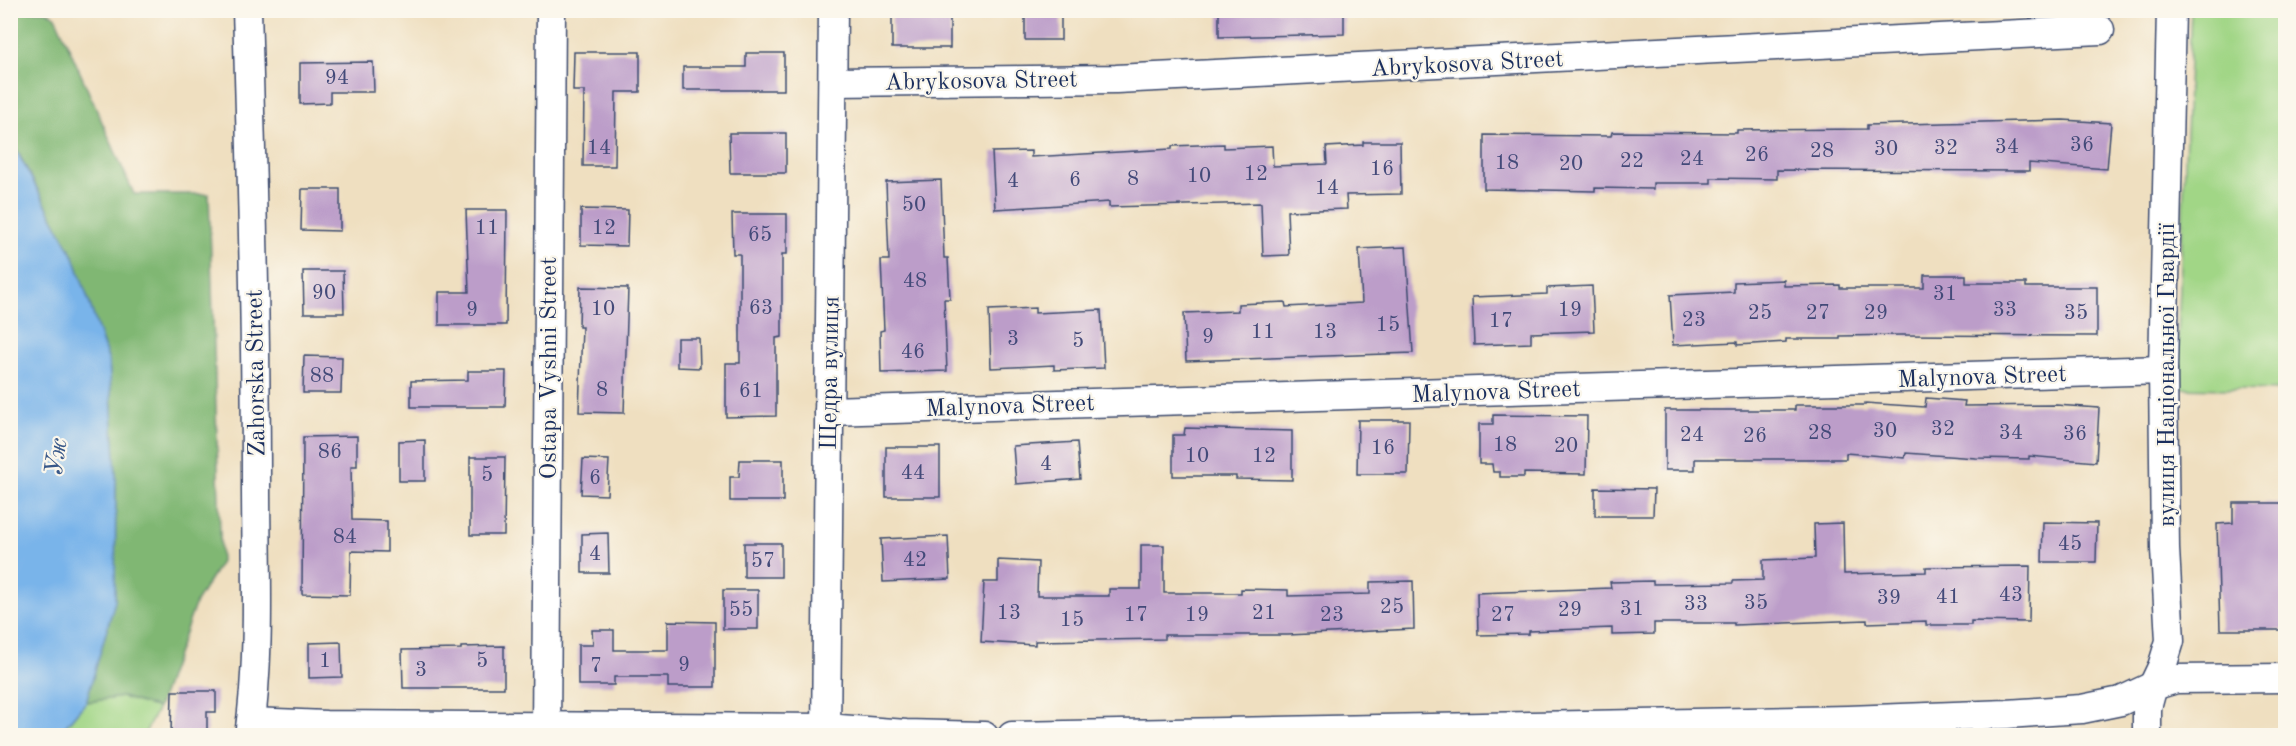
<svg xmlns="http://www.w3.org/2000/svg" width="2296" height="746" viewBox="0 0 2296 746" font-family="'Old Standard TT',serif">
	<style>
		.green { fill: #a1d686; stroke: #5e8272; stroke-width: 1.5 }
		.forest { fill: #80b773; stroke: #4e7368; stroke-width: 1.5 }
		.water { fill: #79b4ea; stroke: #4a72a4; stroke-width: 1.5 }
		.building { fill: #bc9dc9 }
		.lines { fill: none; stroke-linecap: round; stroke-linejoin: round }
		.minor-casing { stroke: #3b496d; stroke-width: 31 }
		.minor { stroke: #fff; stroke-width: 28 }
		.labels { text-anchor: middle; stroke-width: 4.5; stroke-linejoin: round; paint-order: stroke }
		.number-label { font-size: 21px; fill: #434a79 }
		.street-label { font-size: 24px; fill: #1b2f5e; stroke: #fbf7ec }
		.water-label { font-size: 26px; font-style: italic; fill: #375788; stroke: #fbf7ec }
	</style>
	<rect width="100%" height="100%" fill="#fbf7ec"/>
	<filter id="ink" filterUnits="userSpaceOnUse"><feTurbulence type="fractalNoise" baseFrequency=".0167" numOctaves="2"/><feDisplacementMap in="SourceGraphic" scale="12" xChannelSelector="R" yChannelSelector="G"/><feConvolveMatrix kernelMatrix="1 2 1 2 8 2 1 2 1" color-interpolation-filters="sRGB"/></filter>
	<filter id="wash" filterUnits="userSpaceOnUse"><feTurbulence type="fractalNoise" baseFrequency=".008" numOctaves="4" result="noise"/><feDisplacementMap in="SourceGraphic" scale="24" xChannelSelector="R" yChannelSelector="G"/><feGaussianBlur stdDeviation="1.35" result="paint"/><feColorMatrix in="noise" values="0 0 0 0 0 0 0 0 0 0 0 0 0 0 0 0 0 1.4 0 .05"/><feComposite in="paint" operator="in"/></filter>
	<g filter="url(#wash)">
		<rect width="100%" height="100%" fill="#efdfc0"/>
		<g class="green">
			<path d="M2191,11h94v379l-109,-2z"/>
			<path d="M122,697l36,11 -14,27 -86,1 28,-34z"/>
		</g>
		<path class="forest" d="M10,11h36l9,5 79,178h75l12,368 -25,40 -38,106 -36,-11 -36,5 29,-101 1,-126 -7,-113 -35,-105 -63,-118z"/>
		<path class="water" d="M10,139l64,118 35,105 7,113 -1,126 -29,101 -28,33h-47z"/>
		<g id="blocks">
			<g class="building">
				<rect x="892" y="10" width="58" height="38"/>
				<rect x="1025" y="10" width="36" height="30"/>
				<path d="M1219,10h125v24l-125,3z"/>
				<path d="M574,52h66v40h-24l-1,74h-32l1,-75h-11z"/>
				<path d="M746,53h38v37h-101v-23h63z"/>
				<path d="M373,62l1,30h-44v11l-30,1v-41z"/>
				<path d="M2063,120l48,3 -4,46 -78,-6v8l-252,-1v9l-66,-1v5h-58v6l-58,-1v3l-111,-2v-54l127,1 1,-4 125,1v-3l130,-1v-4z"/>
				<path d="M729,133h57v40h-56z"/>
				<path d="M1363,142h37l1,52 -55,1 1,14 -60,2 2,44 -26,1 -2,-53 -152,4v-5l-114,7 -3,-57 39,-1v6l141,-8v-3l52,-2v4l48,-2 1,20 54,-2 -1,-17 37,-2z"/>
				<path d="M941,180l3,78h4l2,41h-6l3,72 -66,2 -1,-42 4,-1 -3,-70h8l-3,-78z"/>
				<path d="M302,189h38v42l-39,-1z"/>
				<path d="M581,209l47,1 -1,36 -46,-1z"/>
				<path d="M466,210h41l-1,115h-67v-33h30z"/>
				<path d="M732,214h55v40h-5v83l-6,1v78l-50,1v-54h14v-109h-7z"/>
				<path d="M1406,247l7,106 -227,8 -2,-48 54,-2v-7l47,-2 1,5 76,-4 -3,-54z"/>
				<path d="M303,271h40l1,42h-40z"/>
				<path d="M1924,275h42v8h60v4h71v49l-196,-1 -61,1v3h-54v3l-49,3v-3l-64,3 -3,-50 64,-3v-10l50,-2v6l56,-1v3h84z"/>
				<path d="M1592,286l2,45 -63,2v10l-57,2 -2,-48 75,-3v-6z"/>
				<path d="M580,287l48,1 -4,125 -45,-1 3,-85h-3z"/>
				<path d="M1035,308v5l66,-3 3,58 -50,2v-5l-63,3 -2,-58z"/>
				<path d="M677,338h22l1,30 -23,-1z"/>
				<path d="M304,356l38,1 -1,36h-38z"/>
				<path d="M468,371h38l-1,36h-94v-26l57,-1z"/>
				<path d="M1926,398l39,3 -1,5 92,-1 43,3 -3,54 -67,-6v3l-53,-1 -70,-5 -1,5 -59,-5v6h-151v11h-30v-60h130v-5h70v-2l60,4z"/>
				<path d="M1493,415l94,1 -1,58 -62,-1v4h-24v-5h-7l-1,-8h-13v-40h14z"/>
				<path d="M1358,420h51l-1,54h-51z"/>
				<path d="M1185,428l107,3v49l-56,-1v-3h-63v-41h11z"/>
				<path d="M357,436v30h-6l1,54 35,1v31l-36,-1 -1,44 -48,-1 1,-157z"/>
				<path d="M425,440v41h-26v-40z"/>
				<path d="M1077,442l3,37 -64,5 -3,-38z"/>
				<rect x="886" y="447" width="54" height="50"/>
				<path d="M470,457h35l-1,78h-34z"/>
				<path d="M583,459l26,1 -2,35 -26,-1z"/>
				<path d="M740,460h43v41h-53v-24h9z"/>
				<path d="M1595,488l59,1 -1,27h-58z"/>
				<path d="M2233,503h53v127h-66l-3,-106 16,-1z"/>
				<path d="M2043,522l54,1 -1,39h-54z"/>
				<path d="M1843,523l1,51 82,-2v-5l104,-1 -1,56 -58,-1v4h-45v-4l-59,2v-3l-133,5v-2h-80v11l-42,1v-7l-83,3v3l-51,1 -1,-42 134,-5 -1,-6 43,-1v3l80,-1v-2l30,-1v-20l52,-2 -1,-34z"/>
				<path d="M608,533l1,40h-27v-39z"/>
				<path d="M948,536l2,43 -67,3 -2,-43z"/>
				<rect x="744" y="543" width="37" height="34"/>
				<path d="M1141,545h23v48h77v-4l47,1v6l82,-2v-12l43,-1 1,48 -126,6h-124v4l-129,2v4l-54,-3 3,-60h14v-22l40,2 -1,34h72v-7h32z"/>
				<rect x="723" y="590" width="35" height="39"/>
				<path d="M668,621l47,1v65h-47v-10h-54v8h-36v-40h15l-1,-15h22v20h54z"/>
				<path d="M341,642l1,35 -33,1v-35z"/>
				<path d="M504,646v42h-101l-1,-38 59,-1v-2z"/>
				<path d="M172,691h44v21h-9v23h-36z"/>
			</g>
		</g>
	</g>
	<g filter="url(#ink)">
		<use href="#blocks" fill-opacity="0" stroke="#3b496d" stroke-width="1.5"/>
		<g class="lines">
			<g class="minor-casing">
				<g id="minor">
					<path d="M247,10c5,159 9,318 9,476 0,83 5,167 -7,250"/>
					<path d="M833,82l283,-3 984,-49"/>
					<path d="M829,411l1334,-41"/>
					<path d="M251,722l75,3 500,3 80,6 78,2"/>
					<path d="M546,736l5,-726"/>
					<path d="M826,736l7,-726"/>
					<path d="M1012,736l836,-16 159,-6 75,-5 39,-8 32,-15 23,-7 110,-1"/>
					<path d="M2147,736v-28l6,-22 9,-19 8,-26 -5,-92 -2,-179 8,-360"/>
				</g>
			</g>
			<use href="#minor" class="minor"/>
		</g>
	</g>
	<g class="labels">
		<g class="number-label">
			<text x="337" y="84">94</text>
			<text x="2082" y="151">36</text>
			<text x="2007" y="153">34</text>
			<text x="599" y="154">14</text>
			<text x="1946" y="154">32</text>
			<text x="1886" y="155">30</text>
			<text x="1822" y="157">28</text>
			<text x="1757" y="161">26</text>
			<text x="1692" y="165">24</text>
			<text x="1632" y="167">22</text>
			<text x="1507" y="169">18</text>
			<text x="1571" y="170">20</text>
			<text x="1382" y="175">16</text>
			<text x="1256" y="180">12</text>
			<text x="1199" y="182">10</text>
			<text x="1133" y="185">8</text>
			<text x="1075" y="186">6</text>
			<text x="1013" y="187">4</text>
			<text x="1327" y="194">14</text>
			<text x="914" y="211">50</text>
			<text x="487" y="234">11</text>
			<text x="604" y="234">12</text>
			<text x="760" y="241">65</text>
			<text x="915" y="287">48</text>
			<text x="324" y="299">90</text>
			<text x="1945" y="300">31</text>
			<text x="761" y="314">63</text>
			<text x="603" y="315">10</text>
			<text x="472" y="316">9</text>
			<text x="1570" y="316">19</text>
			<text x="2005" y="316">33</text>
			<text x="1760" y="319">25</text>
			<text x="1818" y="319">27</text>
			<text x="1876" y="319">29</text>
			<text x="2076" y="319">35</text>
			<text x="1694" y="326">23</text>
			<text x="1501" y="327">17</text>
			<text x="1388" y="331">15</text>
			<text x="1263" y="338">11</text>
			<text x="1325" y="338">13</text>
			<text x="1208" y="343">9</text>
			<text x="1013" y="345">3</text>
			<text x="1078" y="347">5</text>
			<text x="913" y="358">46</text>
			<text x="322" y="382">88</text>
			<text x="602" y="396">8</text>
			<text x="751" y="397">61</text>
			<text x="1943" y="435">32</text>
			<text x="1885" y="437">30</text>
			<text x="1820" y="439">28</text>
			<text x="2011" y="439">34</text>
			<text x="2075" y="440">36</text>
			<text x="1692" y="441">24</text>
			<text x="1755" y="442">26</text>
			<text x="1505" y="451">18</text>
			<text x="1566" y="452">20</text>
			<text x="1383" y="454">16</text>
			<text x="330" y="458">86</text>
			<text x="1197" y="462">10</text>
			<text x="1264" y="462">12</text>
			<text x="1046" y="470">4</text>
			<text x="913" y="479">44</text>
			<text x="487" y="481">5</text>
			<text x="595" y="484">6</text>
			<text x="345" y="543">84</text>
			<text x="2070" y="550">45</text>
			<text x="595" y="560">4</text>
			<text x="915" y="566">42</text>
			<text x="763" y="567">57</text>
			<text x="2011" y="601">43</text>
			<text x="1948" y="603">41</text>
			<text x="1889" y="604">39</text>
			<text x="1756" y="609">35</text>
			<text x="1696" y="610">33</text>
			<text x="1392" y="613">25</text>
			<text x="1632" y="615">31</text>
			<text x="741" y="616">55</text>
			<text x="1570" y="616">29</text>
			<text x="1009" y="619">13</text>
			<text x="1264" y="619">21</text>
			<text x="1136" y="621">17</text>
			<text x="1197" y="621">19</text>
			<text x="1332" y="621">23</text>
			<text x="1503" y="621">27</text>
			<text x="1072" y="626">15</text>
			<text x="325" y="667">1</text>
			<text x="482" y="667">5</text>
			<text x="684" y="671">9</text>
			<text x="596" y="672">7</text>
			<text x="421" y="676">3</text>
		</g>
		<g class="street-label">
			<text transform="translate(1467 63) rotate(-3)" y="8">Abrykosova Street</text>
			<text transform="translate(981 80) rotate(-1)" y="8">Abrykosova Street</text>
			<text transform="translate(548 368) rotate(-90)" y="8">Ostapa Vyshni Street</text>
			<text transform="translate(255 373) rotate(-91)" y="8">Zahorska Street</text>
			<text transform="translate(829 373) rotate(-89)" y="8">Щедра вулиця</text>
			<text transform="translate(2166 375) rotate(-90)" y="8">вулиця Національної Гвардії</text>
			<text transform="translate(1982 376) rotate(-2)" y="8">Malynova Street</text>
			<text transform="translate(1496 391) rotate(-2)" y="8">Malynova Street</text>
			<text transform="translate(1010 405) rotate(-2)" y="8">Malynova Street</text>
		</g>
		<g class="water-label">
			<text transform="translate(55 457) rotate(-82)" y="9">Уж</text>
		</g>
	</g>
	<rect width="2296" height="746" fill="none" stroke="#fbf7ec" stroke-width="36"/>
</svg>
